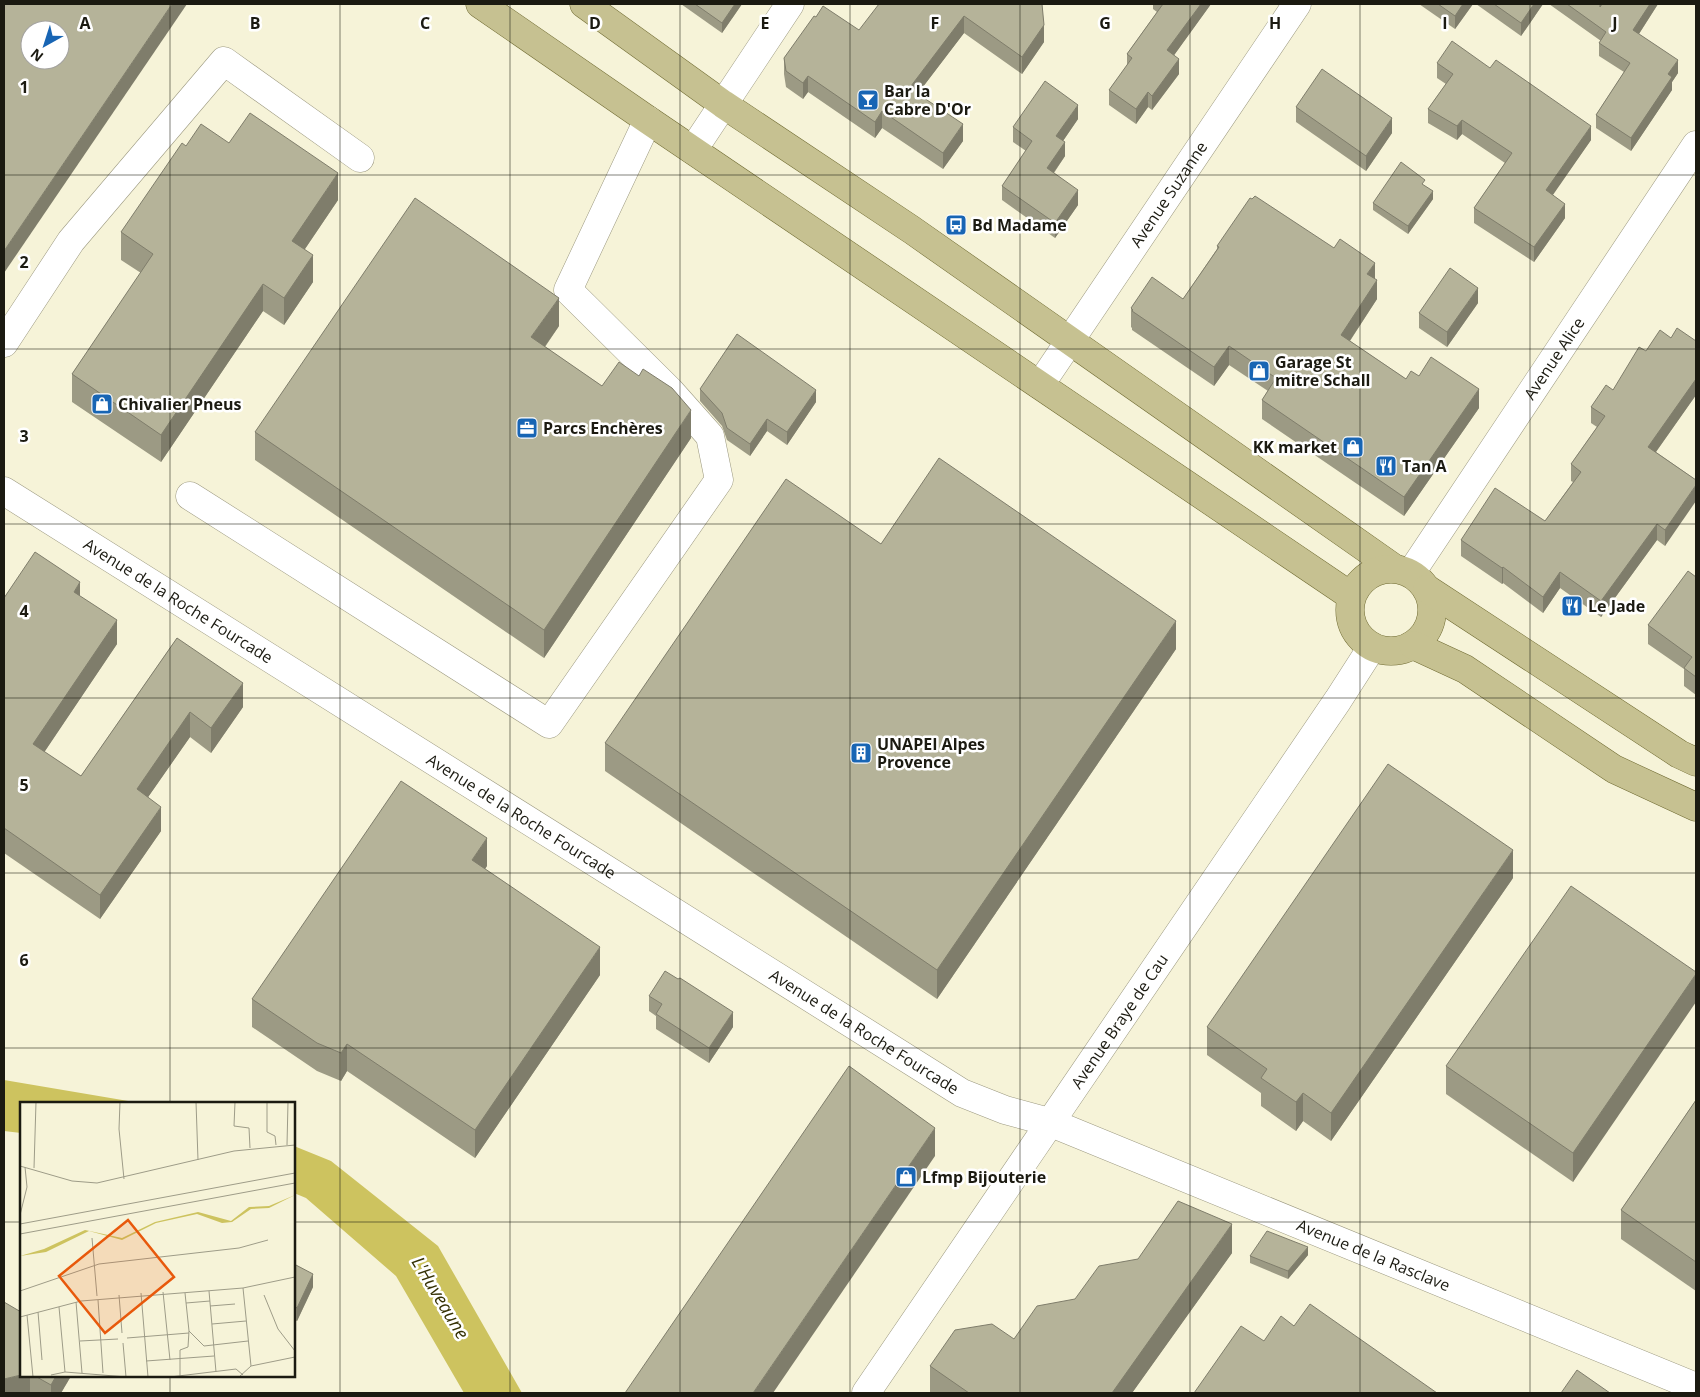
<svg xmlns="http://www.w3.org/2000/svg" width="1700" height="1397" viewBox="0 0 1700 1397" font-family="'Open Sans',sans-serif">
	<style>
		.water { fill: #cdc35f }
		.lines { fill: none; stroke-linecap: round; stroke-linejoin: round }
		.minor-casing { stroke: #9c9980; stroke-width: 29 }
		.major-casing { stroke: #716c34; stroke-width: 29 }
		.minor { stroke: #fff; stroke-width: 28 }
		.major { stroke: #c6c191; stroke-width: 28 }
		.wall { fill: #9c9a84 }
		.shaded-wall { fill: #7f7d6b }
		.building { fill: #b5b399; stroke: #7f7d6b; fill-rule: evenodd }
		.grid { fill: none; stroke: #1b1a11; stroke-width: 1; stroke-opacity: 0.55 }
		.labels { text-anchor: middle; stroke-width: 5; stroke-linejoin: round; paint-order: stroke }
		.poi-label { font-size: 16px; font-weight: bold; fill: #1b1a11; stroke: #fff; text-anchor: start }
		.street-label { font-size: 16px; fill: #1b1a11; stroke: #fff }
		.water-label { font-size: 18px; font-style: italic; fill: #353104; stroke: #fff }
		.inset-road { fill: none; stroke: #9e9c88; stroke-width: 1 }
		.view { fill: #e8590c; fill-opacity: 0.15; stroke: #e8590c; stroke-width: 2.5 }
		.inset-edge { fill: none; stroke: #1b1a11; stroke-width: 2.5 }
		.grid-label { font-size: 16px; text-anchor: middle; font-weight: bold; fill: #1b1a11; stroke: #fff; stroke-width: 5; stroke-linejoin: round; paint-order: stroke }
	</style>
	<rect width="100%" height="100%" fill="#f6f3d8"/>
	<g class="water">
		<path d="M4,1080l136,23h-119v30l-17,-2z"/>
		<path d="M294,1146l37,15 107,85 84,147h-58l-68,-117 -90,-78 -12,-5z"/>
	</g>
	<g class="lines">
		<g class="minor-casing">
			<g id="minor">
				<path d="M693,150l97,-146"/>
				<path d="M4,343l67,-102 153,-180 136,97"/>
				<path id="s1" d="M1040,385l257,-381"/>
				<path id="s2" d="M4,491l958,602 43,17 44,12 647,265"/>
				<path d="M190,496l359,228 170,-244 -9,-44 -40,-45 -102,-101 80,-170"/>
				<path id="s3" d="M1411,573l285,-428"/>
				<path id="s4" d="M866,1393l472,-693 34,-53"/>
			</g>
		</g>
		<g class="major-casing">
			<g id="major">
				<path d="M480,4l168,116 703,476"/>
				<path d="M584,4l139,100 189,126 482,338"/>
				<circle cx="1391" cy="610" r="41"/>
				<path d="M1427,589l252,165 17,8"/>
				<path d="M1413,645l52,24 149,100 82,38"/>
			</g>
		</g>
		<use href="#minor" class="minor"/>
		<use href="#major" class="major"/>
	</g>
	<g class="wall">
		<path d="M681,4h61l-20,29z"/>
		<path d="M1042,4l2,38 -22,32 -58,-41 -45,59v2l44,47 -20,28 -61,-41 -7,10 -67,-46 -5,7 -17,-12 -2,-13v-16l32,-41 43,13z"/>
		<path d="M1153,4h58l-37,51 5,19 -27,36 -4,-3 -12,17 -27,-19v-15l18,-24v-12l30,-42 -4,-3z"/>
		<path d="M1419,4h54l-18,25z"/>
		<path d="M1476,4h67l-22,32z"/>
		<path d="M1549,4h52v1l1,-1h56l-19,30 39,39 -6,9v8l-41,61 -35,-23v-13l28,-43 -25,-16v-13l2,-2z"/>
		<path d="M1437,63l154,77 -39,55 13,23 -31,44 -60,-39v-15l31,-45 -43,-29 -5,6 -29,-17v-14l18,-25 -9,-6z"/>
		<path d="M1296,107l96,26 -26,38 -70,-49z"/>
		<path d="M1078,119l-15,22 2,15 -11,17 24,32 -23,33 -53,-38v-14l24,-35 -13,-9v-15z"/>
		<path d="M229,143l109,57 -33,49 8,33 -29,43 -21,-14 -102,151 -89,-60v-28l69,-101 -20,-13v-28l65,-86z"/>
		<path d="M1425,186l8,13 -25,35 -35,-24v-7z"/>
		<path d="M1217,246l158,33 2,20 -27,42 56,38 13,-3 60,32 -75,108 -142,-97v-19l6,-9 -39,-26 -15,21 -82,-56v-2l-1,-1v-19l52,-9 34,-50z"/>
		<path d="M1478,303l-31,44 -28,-19v-15z"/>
		<path d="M559,326l-14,21 57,39 37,-10 52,62 -147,220 -289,-198v-28z"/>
		<path d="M1671,338l25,3v54l-40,57 40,28 -31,66 -8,-6 -56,77 -41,-29 -17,25 -40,-30 -1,1 -41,-28v-16l84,-19 28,-39 -2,-1v-17l26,-37 -6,-4v-16l22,-17 33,-39z"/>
		<path d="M700,389l116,13 -29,43 -20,-14 -17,25 -23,-16 -5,-14 -22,-25z"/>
		<path d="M881,544l295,105 -239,350 -332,-228v-28z"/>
		<path d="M1696,577v118l-12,-9v-17l-36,-25v-19z"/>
		<path d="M80,596l37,48 -73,108 37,24 96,-138 66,69 -32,46 -21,-16 -42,60 13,34 -61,88 -96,-66v-255z"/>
		<path d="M487,866l-2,3 115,106 -125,183 -128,-87 -6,10 -24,-10 -65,-44v-28z"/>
		<path d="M1513,878l-182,263 -28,-20 -7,10 -35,-25v-13l-54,-38v-28z"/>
		<path d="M1696,972l-123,210 -127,-88v-28z"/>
		<path d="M649,996l84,31 -24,36 -53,-34v-13l-7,-5z"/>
		<path d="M1696,1100v191l-75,-52v-29z"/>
		<path d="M1232,1253l-100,140h-202v-27l84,-27 124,-80z"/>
		<path d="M1308,1255l-20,24 -38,-16v-7z"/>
		<path d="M294,1264l19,23 -16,34 -3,-1z"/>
		<path d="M21,1376h50l-10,17h-57z"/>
	</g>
	<g class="shaded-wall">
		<path d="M172,4h15l-183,269v-22z"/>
		<path d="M735,4h7l-20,29v-10z"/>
		<path d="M1201,4h10l-44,61v-15z"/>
		<path d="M1463,4h10l-18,25v-13z"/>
		<path d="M1534,4h9l-22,32v-13z"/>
		<path d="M1650,4h8l-25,39v-13z"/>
		<path d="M964,16v17l-45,59v17l-8,-23z"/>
		<path d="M1044,25v17l-22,32v-17z"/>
		<path d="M1179,59v15l-27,36v-14z"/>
		<path d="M1678,60v13l-6,9v8l-41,61v-13l37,-64z"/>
		<path d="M808,76v16l-5,7v-16z"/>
		<path d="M1148,92v15l-12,17v-15z"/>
		<path d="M1078,105v14l-22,32v-15z"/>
		<path d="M882,111v17l-7,10v-16z"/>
		<path d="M1392,118v15l-26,38v-15z"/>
		<path d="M1462,120v14l-5,6v-14z"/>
		<path d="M963,124v17l-20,28v-16z"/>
		<path d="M1591,126v14l-45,65v-15z"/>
		<path d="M1065,142v14l-18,26v-14z"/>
		<path d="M338,173v27l-46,68v-27z"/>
		<path d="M1078,190v15l-23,33v-15z"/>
		<path d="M1433,191v8l-25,35v-8z"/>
		<path d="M1565,204v14l-31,44v-15z"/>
		<path d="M313,255v27l-29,43v-27z"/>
		<path d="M1375,263v19l-8,-8z"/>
		<path d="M1377,280v19l-36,55v-19z"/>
		<path d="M263,284v27l-102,151v-27z"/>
		<path d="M1478,288v15l-31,44v-15z"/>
		<path d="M559,298v28l-28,40v-29z"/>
		<path d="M1229,346v19l-15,21v-19z"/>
		<path d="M1696,379v16l-48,68v-16z"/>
		<path d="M1479,389v19l-75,108v-19z"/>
		<path d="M816,390v12l-29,43v-13z"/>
		<path d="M691,410v28l-147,220v-28z"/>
		<path d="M767,419v12l-17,25v-12z"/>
		<path d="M1696,485v16l-31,45v-16z"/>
		<path d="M1657,524v16l-56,77v-16z"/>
		<path d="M1503,567v16l-1,1v-16z"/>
		<path d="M1560,572v16l-17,25v-16z"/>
		<path d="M80,582v25l-6,-15z"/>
		<path d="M117,620v24l-84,125v-25z"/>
		<path d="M1176,621v28l-239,350v-29z"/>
		<path d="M243,683v24l-32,46v-25z"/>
		<path d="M190,712v25l-53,76v-24z"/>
		<path d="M161,807v24l-61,88v-24z"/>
		<path d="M487,838v28l-15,22v-28z"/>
		<path d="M1513,850v28l-182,263v-28z"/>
		<path d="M600,947v28l-125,183v-28z"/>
		<path d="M1696,974v28l-123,180v-29z"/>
		<path d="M733,1012v15l-24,36v-15z"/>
		<path d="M347,1044v27l-6,10v-28z"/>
		<path d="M1303,1093v28l-7,10v-29z"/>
		<path d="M935,1128v28l-162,237h-20z"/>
		<path d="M1232,1224v29l-100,140h-20z"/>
		<path d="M1308,1247v8l-20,24v-8z"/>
		<path d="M313,1274v13l-16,34v-13z"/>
		<path d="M21,1375l9,1v17h-26v-14z"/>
		<path d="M56,1376h15l-10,17h-10v-8z"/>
	</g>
	<g class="building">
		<path d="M4,4h168l-168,247zM30,30h30v30h-30z"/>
		<path d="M695,4h40l-13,19z"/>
		<path d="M879,4h163l2,21 -22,32 -58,-41 -53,70 8,6 -1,2 45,30 -20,29 -61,-42 -7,11 -67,-46 -5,7 -17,-12 -2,-13 30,-42 2,1 7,-11 36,24z"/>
		<path d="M1163,4h38l-34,46 12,9 -27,37 -4,-4 -12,17 -27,-19 23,-32 -5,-4z"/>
		<path d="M1438,4h25l-8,12z"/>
		<path d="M1494,4h40l-13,19z"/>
		<path d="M1567,4h33v3l2,-3h48l-17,26 45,30 -10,14 4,3 -41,61 -35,-23 34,-52 -31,-20 7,-11z"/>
		<path d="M1452,41l38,27 6,-8 95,66 -45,64 19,14 -31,43 -60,-39 38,-55 -50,-33 -5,6 -29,-17 25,-35 -16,-11z"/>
		<path d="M1322,69l70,49 -26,38 -70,-49z"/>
		<path d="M1045,81l33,24 -22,31 9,6 -18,26 31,22 -23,33 -53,-37 30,-45 -19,-14z"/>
		<path d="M250,113l88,60 -46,68 21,14 -29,43 -21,-14 -102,151 -89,-61 81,-120 -32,-22 61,-89 4,3 15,-22 28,19z"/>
		<path d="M1401,162l24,18 -3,4 11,7 -25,35 -35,-23z"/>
		<path d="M1255,196l79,52 6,-9 35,24 -8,11 10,6 -36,55 65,44 5,-8 8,5 12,-19 48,32 -75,108 -142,-97 14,-22 -47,-32 -15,21 -82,-56 1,-1 -2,-2 21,-31 31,22 36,-52 -2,-1 33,-48 2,1z"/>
		<path d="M415,198l144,100 -28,39 71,49 17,-24 20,14 4,-7 29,19 19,22 -147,220 -289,-198z"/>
		<path d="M1450,268l28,20 -31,44 -28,-19z"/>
		<path d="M1677,328l19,13v38l-48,68 48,33v5l-31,45 -8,-6 -56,77 -41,-29 -17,25 -40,-30 -1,1 -41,-28 34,-52 50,33 36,-49 -10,-8 34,-48 -14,-9 15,-22 7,5 26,-43 7,4 14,-21 11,8z"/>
		<path d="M737,334l79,56 -29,42 -20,-13 -17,25 -23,-16 -5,-15 -22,-24z"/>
		<path d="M939,458l237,163 -239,349 -332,-227 181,-264 95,65z"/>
		<path d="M35,552l45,30 -6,10 43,28 -84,124 48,32 96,-138 66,45 -32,45 -21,-16 -53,77 24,18 -61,88 -96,-67v-230z"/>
		<path d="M1688,571l8,6v100l-12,-9 8,-11 -44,-32z"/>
		<path d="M1388,764l125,86 -182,263 -28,-20 -7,9 -35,-24 6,-9 -60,-42z"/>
		<path d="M401,781l86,57 -15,22 128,87 -125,183 -128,-86 -6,9 -24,-10 -65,-44z"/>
		<path d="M1571,886l125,86v2l-123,179 -127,-87z"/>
		<path d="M665,971l13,8 2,-1 53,34 -24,36 -53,-34 6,-10 -13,-8z"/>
		<path d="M849,1066l86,62 -182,265h-128z"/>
		<path d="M1696,1100v162l-75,-52z"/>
		<path d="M1178,1201l54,23 -120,169h-143l-39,-27 25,-36 37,-6 22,15 23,-33 38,-7 24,-33 39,-7z"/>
		<path d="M1267,1231l41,16 -20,24 -38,-15z"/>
		<path d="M294,1264l19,10 -16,34 -3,-2z"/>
		<path d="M4,1302l17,10v63l-17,4z"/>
		<path d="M1310,1304l127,89h-243l47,-67 23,15 17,-25 13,10z"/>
		<path d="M1577,1370l33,23h-49z"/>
		<path d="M35,1376h21l-5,9z"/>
	</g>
	<path class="grid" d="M170,4v1099M340,4v1389M510,4v1389M680,4v1389M850,4v1389M1020,4v1389M1190,4v1389M1360,4v1389M1530,4v1389M4,175h1692M4,349h1692M4,524h1692M4,698h1692M4,873h1692M4,1048h1692M4,1222h17M294,1222h1402M170,1376v17"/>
	<defs>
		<g id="bar-square" transform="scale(1.125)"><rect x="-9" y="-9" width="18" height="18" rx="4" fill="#1865b4" stroke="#fff"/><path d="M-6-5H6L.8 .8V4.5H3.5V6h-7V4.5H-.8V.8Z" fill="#fff"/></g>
		<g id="bus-square" transform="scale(1.125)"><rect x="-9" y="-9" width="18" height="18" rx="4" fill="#1865b4" stroke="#fff"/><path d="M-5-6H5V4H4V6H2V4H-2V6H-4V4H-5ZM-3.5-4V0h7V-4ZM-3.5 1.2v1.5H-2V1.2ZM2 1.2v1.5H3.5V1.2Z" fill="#fff"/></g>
		<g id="shop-square" transform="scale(1.125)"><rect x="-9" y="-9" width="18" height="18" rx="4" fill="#1865b4" stroke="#fff"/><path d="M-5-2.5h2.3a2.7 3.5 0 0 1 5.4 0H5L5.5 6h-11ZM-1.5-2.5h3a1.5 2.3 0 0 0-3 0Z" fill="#fff"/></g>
		<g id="office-square" transform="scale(1.125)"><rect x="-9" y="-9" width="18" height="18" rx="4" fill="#1865b4" stroke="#fff"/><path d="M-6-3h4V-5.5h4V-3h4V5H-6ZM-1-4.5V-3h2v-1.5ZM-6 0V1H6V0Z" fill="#fff"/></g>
		<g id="restaurant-square" transform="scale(1.125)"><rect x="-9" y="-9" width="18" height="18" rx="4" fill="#1865b4" stroke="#fff"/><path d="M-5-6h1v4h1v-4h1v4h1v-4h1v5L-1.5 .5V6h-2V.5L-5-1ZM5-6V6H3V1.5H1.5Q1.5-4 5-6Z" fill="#fff"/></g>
		<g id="building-square" transform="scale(1.125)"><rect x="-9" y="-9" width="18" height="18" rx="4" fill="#1865b4" stroke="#fff"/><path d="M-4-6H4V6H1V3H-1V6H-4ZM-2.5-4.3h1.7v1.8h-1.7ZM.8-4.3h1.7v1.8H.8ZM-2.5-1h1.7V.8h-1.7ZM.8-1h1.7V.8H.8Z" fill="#fff"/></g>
	</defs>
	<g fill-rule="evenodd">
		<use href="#bar-square" x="868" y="100"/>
		<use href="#bus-square" x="956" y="225"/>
		<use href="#shop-square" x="1259" y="371"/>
		<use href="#shop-square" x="102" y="404"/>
		<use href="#office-square" x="527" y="428"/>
		<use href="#shop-square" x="1353" y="447"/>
		<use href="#restaurant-square" x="1386" y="466"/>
		<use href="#restaurant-square" x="1572" y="606"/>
		<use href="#building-square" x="861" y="753"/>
		<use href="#shop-square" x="906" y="1177"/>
	</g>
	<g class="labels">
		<g class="poi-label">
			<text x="884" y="97">Bar la<tspan x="884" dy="18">Cabre D'Or</tspan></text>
			<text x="972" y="231">Bd Madame</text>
			<text x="1275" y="368">Garage St<tspan x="1275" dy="18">mitre Schall</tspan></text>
			<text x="118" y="410">Chivalier Pneus</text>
			<text x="543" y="434">Parcs Enchères</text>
			<text x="1337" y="453" text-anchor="end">KK market</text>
			<text x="1402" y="472">Tan A</text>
			<text x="1588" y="612">Le Jade</text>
			<text x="877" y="750">UNAPEI Alpes<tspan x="877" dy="18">Provence</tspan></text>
			<text x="922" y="1183">Lfmp Bijouterie</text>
		</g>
		<g class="street-label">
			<text dy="6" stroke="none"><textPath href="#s1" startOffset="230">Avenue Suzanne</textPath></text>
			<text dy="6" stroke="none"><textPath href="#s3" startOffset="258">Avenue Alice</textPath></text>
			<text dy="6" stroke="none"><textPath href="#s2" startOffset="206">Avenue de la Roche Fourcade</textPath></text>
			<text dy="6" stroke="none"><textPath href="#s2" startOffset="611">Avenue de la Roche Fourcade</textPath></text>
			<text dy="6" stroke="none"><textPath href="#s4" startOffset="450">Avenue Braye de Cau</textPath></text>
			<text dy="6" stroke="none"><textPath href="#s2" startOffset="1016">Avenue de la Roche Fourcade</textPath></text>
			<text dy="6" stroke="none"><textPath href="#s2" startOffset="1574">Avenue de la Rasclave</textPath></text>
		</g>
		<g class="water-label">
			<text transform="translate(440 1298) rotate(59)" y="6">L'Huveaune</text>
		</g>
	</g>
	<g transform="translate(20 1102)">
		<rect width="275" height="275" fill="#f6f3d8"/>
		<path d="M275,93l-26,13 -18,1 -19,13 -10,1 -25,-9 -41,9 -34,17 -33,-9 -43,21 -26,4 24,-7 41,-19 37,8 33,-16 43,-10 33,9 18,-14 20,-1z" fill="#cdc35f"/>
		<path class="inset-road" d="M100,0l-1,27 5,50M176,0l2,58M215,0l-1,24 15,2 1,20M247,0v30l8,4 1,9M267,43l1,-43M0,64l52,15 25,2 137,-32 61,-6M14,66l2,-66M0,113l7,-28 -2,-20M0,122l275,-51M0,132l275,-51M72,136l5,58M0,189l79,-27 140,-16 29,-8M189,189l7,81M143,190l7,68M121,191l7,84M99,193l3,38M244,193l14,34 17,22M78,198l5,73M56,200l6,71M166,201l24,-2M190,204l25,-2M39,205l6,65M18,210l4,48M7,213l6,62M0,215l61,-16 162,-13 52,-11M192,222l34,-3M169,229l15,15 44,-5M107,236l62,-5M60,239l38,-2M103,241l3,34M126,259l68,-5M231,264l44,-9M31,273l14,-3 62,5M150,275l66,-8 7,6M160,275v-27l8,-3 1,-16 -4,-38M219,275l12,-11 -8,-78"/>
		<path class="view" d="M108,118l46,57 -69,56 -46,-57z"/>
		<rect width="275" height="275" class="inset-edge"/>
	</g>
	<g class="grid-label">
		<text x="85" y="29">A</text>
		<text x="255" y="29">B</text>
		<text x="425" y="29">C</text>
		<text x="595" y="29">D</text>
		<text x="765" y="29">E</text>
		<text x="935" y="29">F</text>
		<text x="1105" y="29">G</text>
		<text x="1275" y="29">H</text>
		<text x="1445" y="29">I</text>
		<text x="1615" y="29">J</text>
		<text x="24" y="93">1</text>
		<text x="24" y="268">2</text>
		<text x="24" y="442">3</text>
		<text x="24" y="617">4</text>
		<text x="24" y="791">5</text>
		<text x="24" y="966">6</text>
	</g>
	<rect width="1700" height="1397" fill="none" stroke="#1b1a11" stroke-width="10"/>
	<g transform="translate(45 45) rotate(219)"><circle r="24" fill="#ffffff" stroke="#a4a3a0"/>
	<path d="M0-4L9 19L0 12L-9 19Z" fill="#1865b4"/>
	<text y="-8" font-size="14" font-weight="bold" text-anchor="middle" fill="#1b1a11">N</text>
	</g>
</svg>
